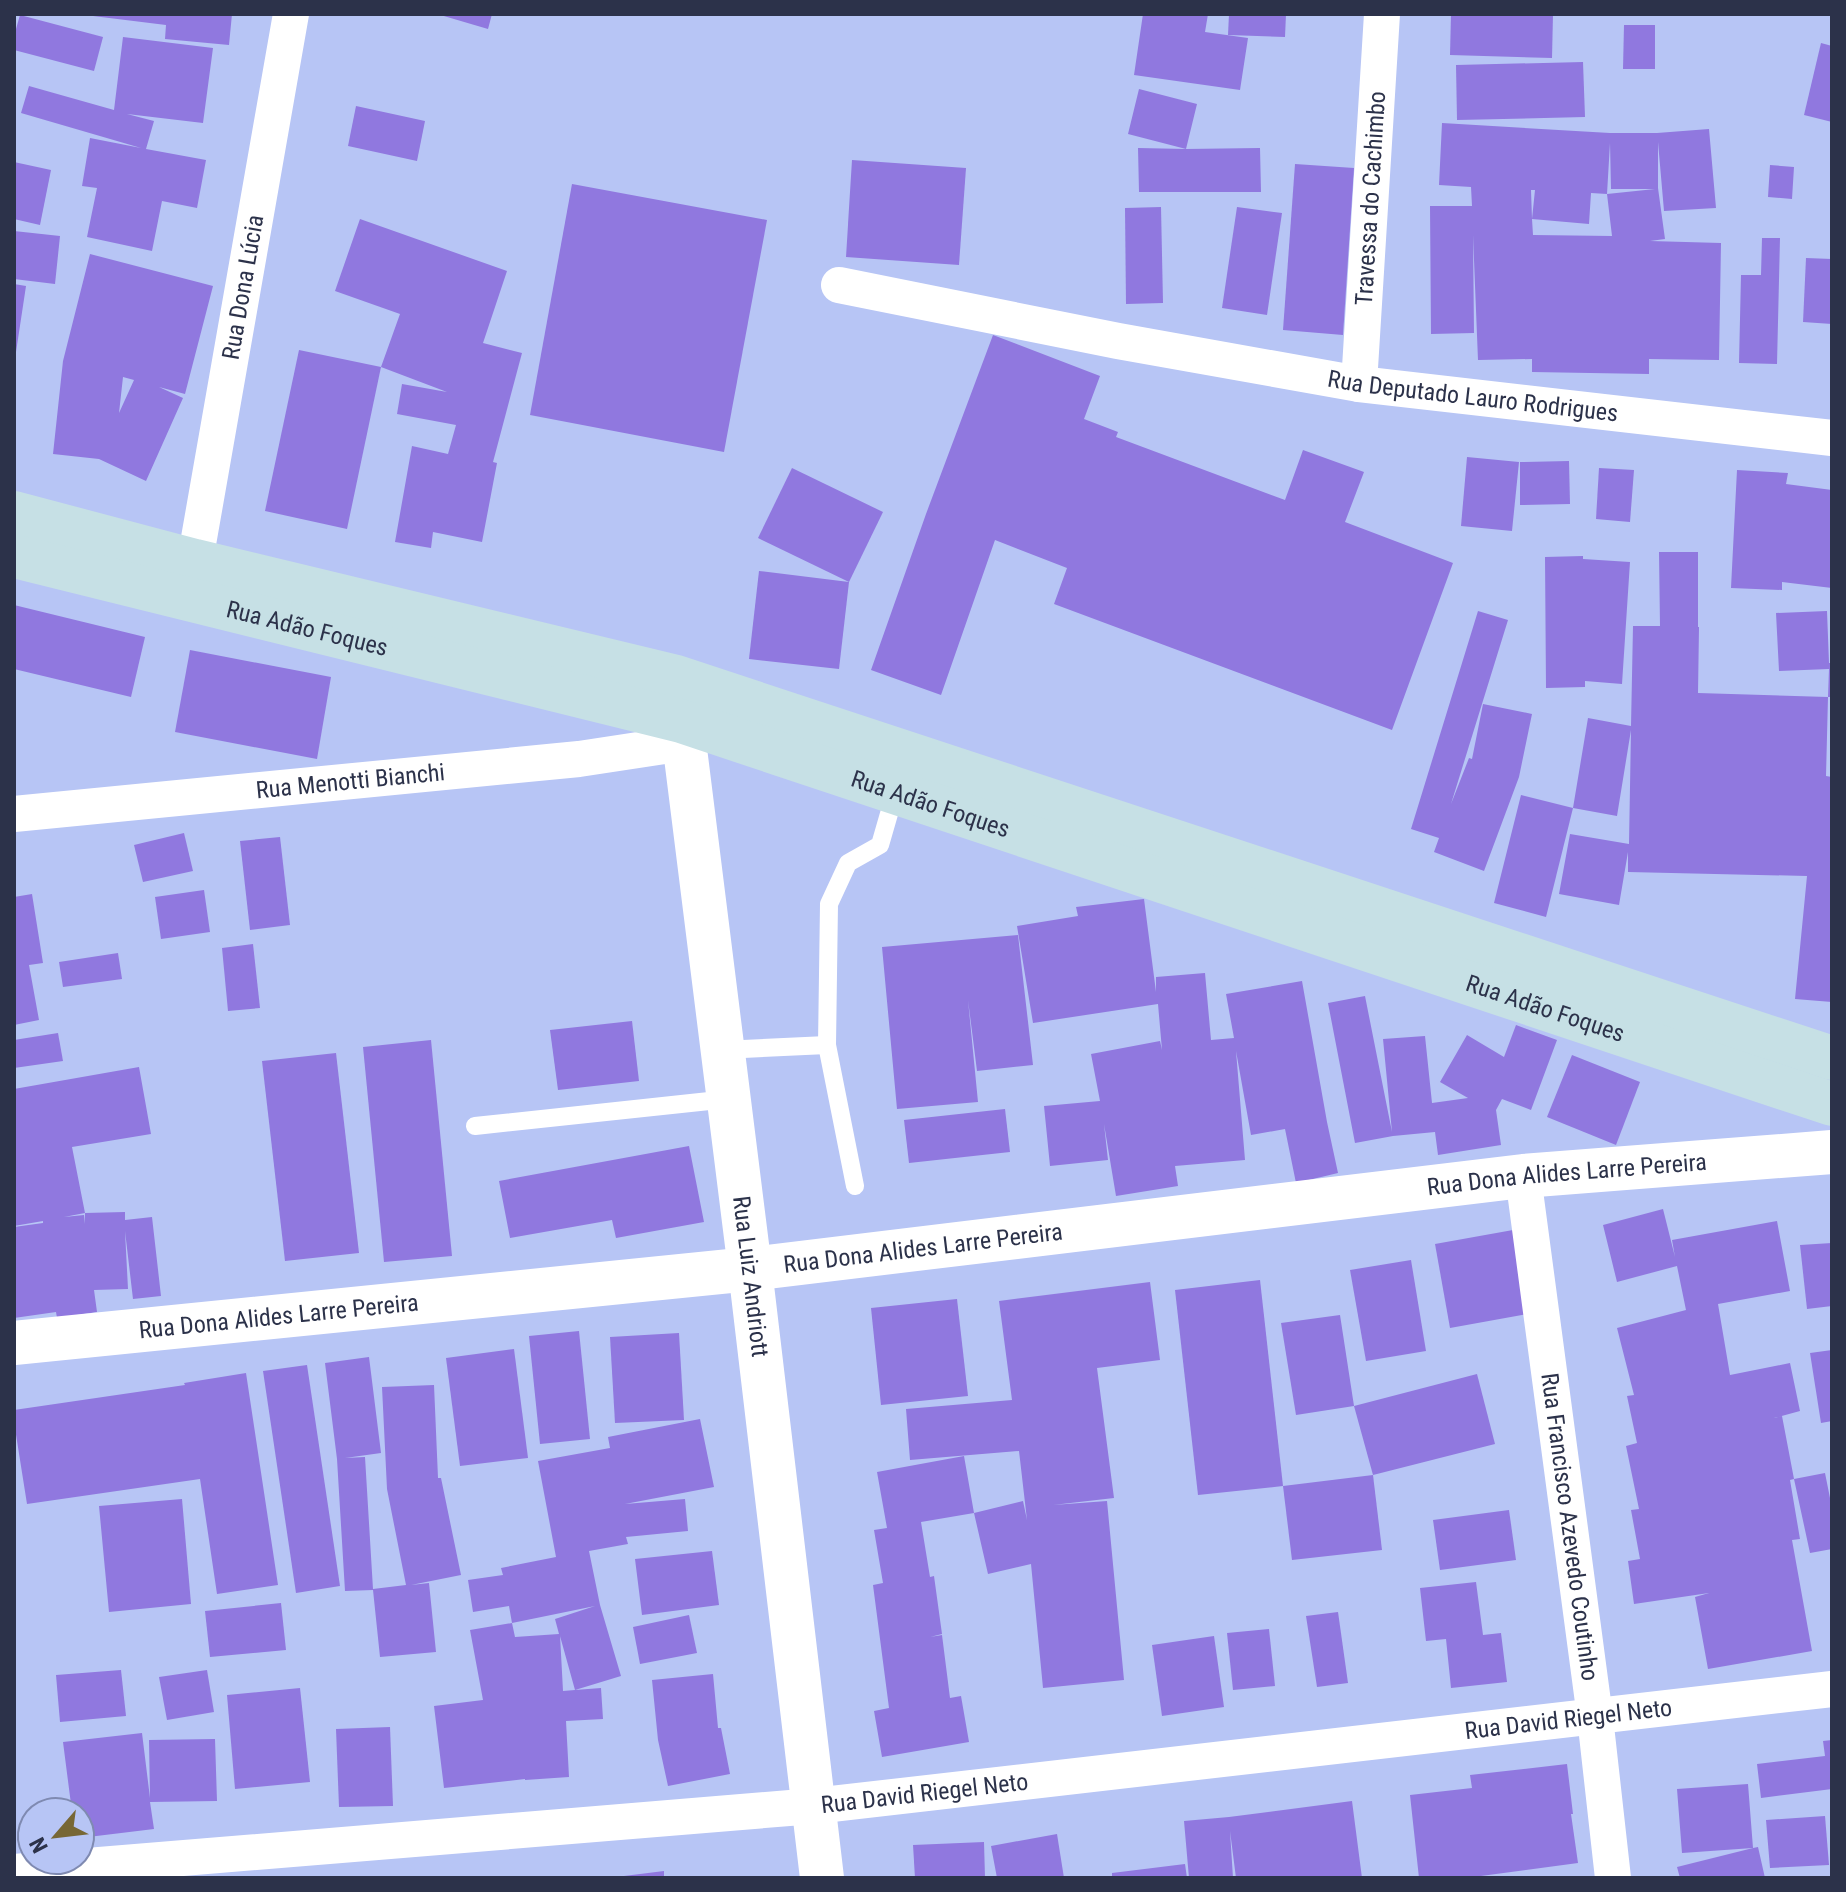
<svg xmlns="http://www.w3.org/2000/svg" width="1846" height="1892" viewBox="0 0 1846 1892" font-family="'Roboto Condensed',sans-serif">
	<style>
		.building { fill: #9078df; fill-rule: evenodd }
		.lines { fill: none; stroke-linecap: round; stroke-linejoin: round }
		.service { stroke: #fff; stroke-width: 18 }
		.minor { stroke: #fff; stroke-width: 36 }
		.tertiary { stroke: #fff; stroke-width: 44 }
		.secondary { stroke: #c6e0e5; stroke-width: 44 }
		.labels { text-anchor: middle; stroke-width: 7; stroke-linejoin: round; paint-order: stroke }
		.street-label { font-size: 24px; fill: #2c324a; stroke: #b7c5f5 }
	</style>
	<rect width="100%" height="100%" fill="#b7c5f5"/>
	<g class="building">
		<path d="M93,14h139l-3,31 -64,-6 1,-14 -73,-9z"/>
		<path d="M437,14h55l-4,15z"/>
		<path d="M1143,14h65l-3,18 43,6 -8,52 -106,-15z"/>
		<path d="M1229,14h57l-1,23 -57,-2z"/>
		<path d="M1451,14h102l-1,44 -102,-3z"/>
		<path d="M20,15l83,22 -9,34 -80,-21v-14z"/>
		<path d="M1624,25h31v44h-32z"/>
		<path d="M123,37l90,11 -10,75 -76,-9 27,7 -8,28 60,11 -9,48 -35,-7 -10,50 -65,-14 10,-49 -15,-2 8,-48 51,10 -120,-35 8,-27 85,24z"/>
		<path d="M1821,43l11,3v76l-28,-7z"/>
		<path d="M1583,62l2,55 -128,3 -1,-55z"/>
		<path d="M1139,89l58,15 -11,45 74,-1 1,44h-122l-1,-44 48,1 -58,-15z"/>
		<path d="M356,106l69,15 -8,40 -69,-15z"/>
		<path d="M1442,123l168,10h47l52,-4 7,79 -52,3 -6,-69v46l7,51 -15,2 71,2 -2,117 -70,-1v15l-117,-2v-13l-54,1 -5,-125 1,98 -43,1 -1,-128h42l-1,-19 -32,-2zM1610,143l1,46h44l-48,5zM1531,190h4l-3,29 57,5 2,-31 16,1 5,42 -79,-1 -1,-16z"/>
		<path d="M852,160l114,8 -7,97 -113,-8z"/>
		<path d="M14,162l37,8 -11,55 -26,-6z"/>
		<path d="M1295,164l59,4 -11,167 -60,-5z"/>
		<path d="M1770,165l24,2 -2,32 -24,-2z"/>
		<path d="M572,184l195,36 -43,232 -194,-37z"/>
		<path d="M1161,207l2,96 -37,1 -1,-96z"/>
		<path d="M1237,207l45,6 -15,102 -45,-7z"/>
		<path d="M360,219l147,52 -24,72 39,10 -29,109 4,1 -15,79 -49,-10 -2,16 -36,-6 17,-96 36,8 8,-29 -59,-11 5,-30 45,8 -66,-25 19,-53 -65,-23z"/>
		<path d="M14,231l46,5 -5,48 -41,-5z"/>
		<path d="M1762,238h18l-3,126 -38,-1 2,-88h20z"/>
		<path d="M90,254l123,32 -28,108 -26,-7 24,11 -37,83 -47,-22 -46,-5 10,-93zM123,377l11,3 -15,33z"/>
		<path d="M1806,258l26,1v65l-29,-2z"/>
		<path d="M14,284l12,2 -10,66h-2z"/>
		<path d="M993,335l107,41 -16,43 34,13 -2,5 169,63 18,-50 61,22 -19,50 108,41 -61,167 -338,-126 13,-36 -72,-28 -54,155 -70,-25 55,-156z"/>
		<path d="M299,350l82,17 -34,162 -82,-18z"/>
		<path d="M1467,457l52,5 -7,69 -51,-5z"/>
		<path d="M1569,461l1,43 -50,1v-43z"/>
		<path d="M792,468l91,44 -34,70 -91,-44z"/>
		<path d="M1599,468l35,2 -4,52 -34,-3z"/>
		<path d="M1737,470l51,3 -2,11 46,6v98l-50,-6v8l-51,-2z"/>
		<path d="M1659,552h39v75h1l-1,66 130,4 -2,79 6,1v225l-37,-3 12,-123 -179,-4v-20l-9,53 -60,-11 11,-60 59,10 2,-114 -14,86 -44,-8 15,-90 43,8 2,-100h27z"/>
		<path d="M1583,556v3l47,3 -8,122 -37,-3v6l-39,1 -1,-131z"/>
		<path d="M759,571l90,11 -10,87 -90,-10z"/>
		<path d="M14,605l131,32 -14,60 -117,-28z"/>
		<path d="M1478,611l30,9 -57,184 18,-46 3,1 11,-55 49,10 -13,63 -35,94 -50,-19 5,-14 -28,-9z"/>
		<path d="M1827,611l2,52h3v34h-4l1,-28 -50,2 -3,-58z"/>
		<path d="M190,650l141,27 -14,82 -142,-27z"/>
		<path d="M1521,795l52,13 -27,109 -52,-14z"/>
		<path d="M184,833l9,38 -50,11 -9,-37z"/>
		<path d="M280,837l10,88 -40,5 -10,-89z"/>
		<path d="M204,890l6,42 -49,7 -6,-42z"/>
		<path d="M32,894l11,69 -14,2 10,55 -25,5v-128z"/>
		<path d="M1144,899l12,93v-15l49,-4 6,67 23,-2 -8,-44 76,-13 25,141 11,51 -42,10 -11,-54 -34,6 -15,-84 9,109 -70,6 3,20 -62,10 -12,-72 4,36 -58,6 -6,-60 56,-5 -9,-47 69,-13 2,9 -4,-46 -125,19 -16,-97 61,-10 -2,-9z"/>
		<path d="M1018,935l15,130 -56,6 -9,-71 10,102 -81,7 -15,-162z"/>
		<path d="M253,944l7,64 -32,3 -6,-63z"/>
		<path d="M118,953l4,26 -59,8 -4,-25z"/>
		<path d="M1365,996l27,136 -9,-93 42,-3 7,67 36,-5 -28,-16 27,-47 37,22 12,-32 41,15 -26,70 -29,-11 -6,11 5,35 -63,10 -3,-23 -42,4 -38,7 -27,-140z"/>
		<path d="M632,1021l7,60 -81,9 -8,-60z"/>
		<path d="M58,1033l5,28 -49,7v-28z"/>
		<path d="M431,1040l21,216 -68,6 -21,-215z"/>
		<path d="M336,1053l23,200 -74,8 -23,-200z"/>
		<path d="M1572,1055l68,27 -24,63 -69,-28z"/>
		<path d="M139,1067l12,67 -79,13 13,66 -21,4 20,-2 1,9v-11l40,-1v8l27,-3 9,79 -28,3 -8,-68 3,58 -34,1 3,22 -40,6 -1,-6 -42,6v-91l29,-4v-2l-29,5v-137z"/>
		<path d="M1005,1109l5,43 -101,11 -5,-43z"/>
		<path d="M689,1146l15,76 -88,16 -4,-18 -102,18 -11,-57z"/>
		<path d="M1663,1209l12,48 -3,-17 105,-19 13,70 -72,13 12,71 60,-12 10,48 -26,7 8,-2 12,63 31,-6 7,35v41l-22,4 -16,-74 -4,1 10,59 -8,1 20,111 -104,18 -13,-72 14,-4 -75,11 -6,-43 12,-2 -9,-49 8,-1 -13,-63 11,-3 -10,-47 7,-1 -17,-67 69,-18 -9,-44 -60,16 -14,-57z"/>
		<path d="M1513,1230l15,84 -78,14 -15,-84z"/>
		<path d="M1832,1243v63l-25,3 -7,-64z"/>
		<path d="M1411,1260l15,91 -60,10 -16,-91z"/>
		<path d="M1260,1280l23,206 -85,9 -23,-205z"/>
		<path d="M1150,1282l10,78 -63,8 17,130 -61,7 54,-4 17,179 -81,8 -12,-124 -43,10 -14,-61 -53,9 9,55 4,-1 8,58 -12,3 12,-2 8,63 11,-2 8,46 -87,15 -8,-46 15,-3 -16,-123 10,-2 -9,-53 13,-2 -10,-56 87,-16 10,57 49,-12 4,19 -8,-69 -109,9 -4,-51 106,-9 -13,-99z"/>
		<path d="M957,1299l11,97 -87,9 -10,-97z"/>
		<path d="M1340,1315l14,91 -58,9 -15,-92z"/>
		<path d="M579,1331l11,108 -50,5 -11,-108z"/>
		<path d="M679,1333l5,87 -69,3 -5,-86z"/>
		<path d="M514,1349l14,109 -68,8 -14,-108z"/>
		<path d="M1832,1350v71l-11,2 -11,-70z"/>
		<path d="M369,1357l12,96 -36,5 20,-1 8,132 33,-4 -19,-96 -5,-102 52,-2 4,93h3l20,97 -50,10 18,-2 7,69 -56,5 -7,-67 -28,1 -8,-132 -12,-96z"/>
		<path d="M307,1365l33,221 -44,7 -33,-222z"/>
		<path d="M246,1373l32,212 -61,9 -17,-115 -173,25 -13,-82v-12l171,-25 -1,-2z"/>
		<path d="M1477,1374l18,70 -122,31 -19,-69z"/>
		<path d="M700,1419l14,68 -89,17 60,-5 3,32 -62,6 2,7 -39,7 11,54 21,71 -46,14 26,-2 2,31 -37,2 3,56 -44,3v-1l-81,9 -10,-82 49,-6 -13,-70 42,-7 -3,-17 -36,6 -5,-32 35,-5 -2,-7 55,-11 -18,-96 72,-13 -2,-11zM595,1606l-40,13 4,15 -44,3 -3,-14zM560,1635v1l15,54 -12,1z"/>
		<path d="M1373,1475l9,75 -90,10 -9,-74z"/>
		<path d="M182,1499l9,105 -82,8 -10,-106z"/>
		<path d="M1509,1510l7,50 -76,10 -7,-50z"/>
		<path d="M712,1551l7,54 -77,10 -7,-56z"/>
		<path d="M1476,1582l7,53 18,-2 6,49 -56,6 -5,-49 -20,2 -6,-53z"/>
		<path d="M281,1603l5,47 -76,7 -5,-46z"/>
		<path d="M1338,1612l10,71 -31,4 -11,-71z"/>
		<path d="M689,1615l8,38 -57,11 -7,-37z"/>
		<path d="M1269,1629l6,57 -42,4 -6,-57z"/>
		<path d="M1214,1636l10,71 -62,9 -10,-71z"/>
		<path d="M121,1670l5,46 -66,6 -4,-47z"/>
		<path d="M207,1670l7,42 -47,8 -8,-43z"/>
		<path d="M713,1674l5,54h3l9,46 -62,12 -10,-46 -6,-60z"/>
		<path d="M300,1688l10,94 -75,7 -8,-94z"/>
		<path d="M390,1727l3,79 -54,1 -3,-78z"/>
		<path d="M142,1733l8,65 -1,-58 66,-1 2,62 -67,1 4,27 -74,9v-26h-8l-9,-70z"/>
		<path d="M1832,1740v49l-71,9 -4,-34 68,-8 -2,-15z"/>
		<path d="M1567,1764l6,50h-2l7,49 -97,13v2h-62l-9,-83 62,-7 -2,-13z"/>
		<path d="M1748,1784l5,64 5,-1 7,31h-85l-3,-11 76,-19 -71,5 -5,-64z"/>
		<path d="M1352,1801l10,77h-126l-6,-47 3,47h-44l-5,-57 45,-4z"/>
		<path d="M1825,1816l4,49 -59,3 -4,-48z"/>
		<path d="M1057,1834l7,44h-67l-6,-32z"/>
		<path d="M984,1842l1,36h-70l-2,-33z"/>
		<path d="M1185,1864l2,14h-75v-5z"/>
		<path d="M664,1871v7h-40v-2z"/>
	</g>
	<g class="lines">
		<g class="service">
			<path d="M722,1050l105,-5"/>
			<path d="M475,1126l253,-27"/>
			<path d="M855,1186l-28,-141 2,-141 19,-41 32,-18 15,-52"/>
		</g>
		<g class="minor">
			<path id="s1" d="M839,285l279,56 241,43 473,54"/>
			<path id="s2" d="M1359,384l23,-370"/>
			<path id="s3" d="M195,561l96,-547"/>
			<path id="s4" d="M14,814l565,-55 105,-16"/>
			<path id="s5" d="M1523,1176l72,541 18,161"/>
			<path id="s6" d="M14,1872l800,-66 1018,-117"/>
		</g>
		<g class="tertiary">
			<path id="s7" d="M677,685l73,584 72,609"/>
			<path id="s8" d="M14,1343l736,-74 773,-93 309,-24"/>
		</g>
		<g class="secondary">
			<path d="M14,513l181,48 481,116 1156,381"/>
			<path id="s9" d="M14,556l667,165 1151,383"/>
		</g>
	</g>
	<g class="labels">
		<g class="street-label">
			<text dy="8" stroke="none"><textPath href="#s2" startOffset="186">Travessa do Cachimbo</textPath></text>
			<text dy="8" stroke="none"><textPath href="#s3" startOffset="278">Rua Dona Lúcia</textPath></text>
			<text dy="8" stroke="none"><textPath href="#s1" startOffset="644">Rua Deputado Lauro Rodrigues</textPath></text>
			<text dy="8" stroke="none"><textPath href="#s9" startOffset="302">Rua Adão Foques</textPath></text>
			<text dy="8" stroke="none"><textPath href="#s4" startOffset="338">Rua Menotti Bianchi</textPath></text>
			<text dy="8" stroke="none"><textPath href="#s9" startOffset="950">Rua Adão Foques</textPath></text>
			<text dy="8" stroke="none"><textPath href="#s9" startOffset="1598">Rua Adão Foques</textPath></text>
			<text dy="8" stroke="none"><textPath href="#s8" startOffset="1562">Rua Dona Alides Larre Pereira</textPath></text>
			<text dy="8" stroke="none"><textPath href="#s8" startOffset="914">Rua Dona Alides Larre Pereira</textPath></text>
			<text dy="8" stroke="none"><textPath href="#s7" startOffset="596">Rua Luiz Andriott</textPath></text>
			<text dy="8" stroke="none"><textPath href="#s8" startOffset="266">Rua Dona Alides Larre Pereira</textPath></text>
			<text dy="8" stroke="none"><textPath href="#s5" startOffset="354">Rua Francisco Azevedo Coutinho</textPath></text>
			<text dy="8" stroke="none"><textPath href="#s6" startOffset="1562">Rua David Riegel Neto</textPath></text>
			<text dy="8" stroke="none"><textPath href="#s6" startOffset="914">Rua David Riegel Neto</textPath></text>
		</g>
	</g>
	<rect width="1846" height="1892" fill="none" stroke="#2c324a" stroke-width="32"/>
	<g transform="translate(56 1836) rotate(242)"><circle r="38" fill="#b7c5f5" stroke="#7f8ab1" stroke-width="2"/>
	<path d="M0-6L14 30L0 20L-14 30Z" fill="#776735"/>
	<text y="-12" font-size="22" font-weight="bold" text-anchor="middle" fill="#2c324a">N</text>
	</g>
</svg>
